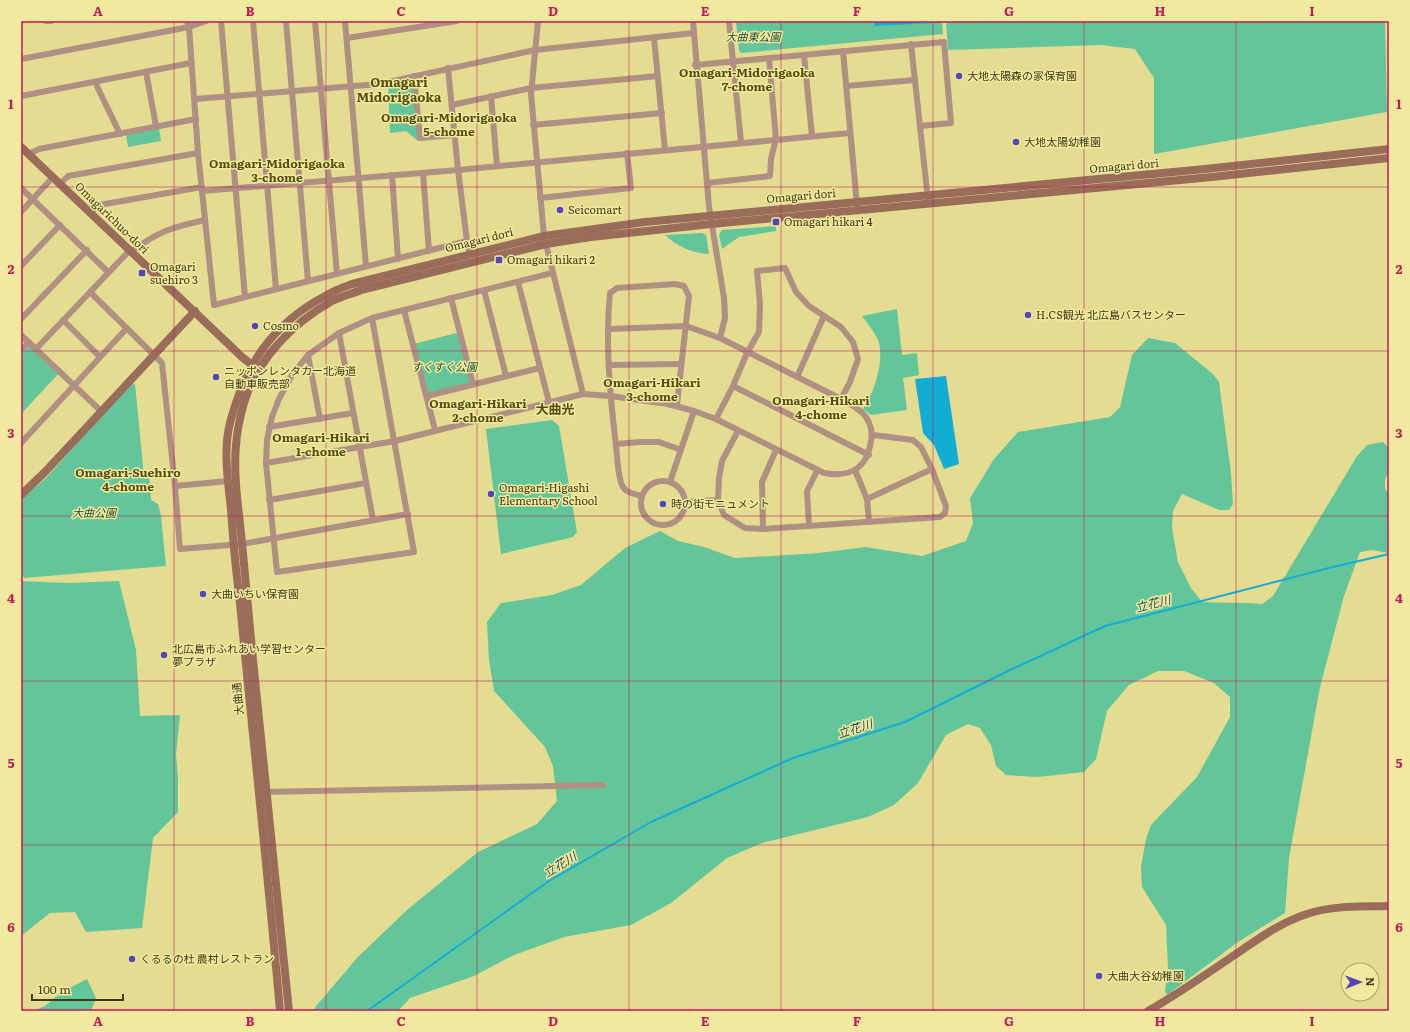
<svg xmlns="http://www.w3.org/2000/svg" width="1410" height="1032" viewBox="0 0 1410 1032" font-family="Literata,'Noto Sans JP',serif">
	<style>
		.green { fill: #63c69a }
		.water { fill: #13acd4 }
		.lines { fill: none; stroke-linecap: round; stroke-linejoin: round }
		.stream { stroke: #13acd4; stroke-width: 2 }
		.street { stroke: #b09083; stroke-width: 6 }
		.secondary { stroke: #9a6c5a; stroke-width: 8 }
		.grid { fill: none; stroke: #c2185b; stroke-width: 1; stroke-opacity: 0.55 }
		.poi-dot { fill: #5345bc; stroke: #f1e99d; stroke-width: 1.5 }
		.labels { text-anchor: middle; stroke-width: 3; stroke-linejoin: round; paint-order: stroke }
		.park-label { font-size: 11px; font-style: italic; fill: #1e4d39; stroke: #f1e99d }
		.poi-label { font-size: 11px; fill: #3f3b1c; stroke: #f1e99d; text-anchor: start }
		.street-label { font-size: 11px; fill: #3f3b1c; stroke: #f1e99d }
		.neighbourhood-label { font-size: 12px; font-weight: bold; fill: #534d12; stroke: #f1e99d }
		.water-label { font-size: 12px; font-style: italic; fill: #1a5061; stroke: #f1e99d }
		.quarter-label { font-size: 13px; font-weight: bold; fill: #534d12; stroke: #f1e99d }
		.neatline { fill: none; stroke: #c2185b; stroke-width: 1.5 }
		.grid-label { font-size: 13px; text-anchor: middle; font-weight: bold; fill: #c2185b }
	</style>
	<rect width="100%" height="100%" fill="#e4dc90"/>
	<g class="green">
		<path d="M736,21h206l1,13 -201,19 -3,-2z"/>
		<path d="M946,21h439l2,91 -233,42v-76l-19,-29 -34,-4 -153,5z"/>
		<path d="M414,76l4,65 -12,-10 -16,2 -2,-51z"/>
		<path d="M159,128l2,13 -33,6 -2,-13z"/>
		<path d="M776,226v5l-37,6 -17,12 -3,-14 3,-5z"/>
		<path d="M702,233l4,2 3,19c-17,-1 -31,-7 -44,-19z"/>
		<path d="M897,309l5,46 15,-2 2,22 -16,3 4,32 -36,5 -8,-6c11,-16 21,-46 16,-66 -2,-8 -12,-20 -17,-27z"/>
		<path d="M460,332l13,52 -46,12 -13,-52z"/>
		<path d="M1148,338l27,5 38,31 6,8 12,91 2,31 -4,6h-10l-37,-16 -9,17 -1,17 6,34 13,26 11,14c20,1 40,0 60,2l11,-8 84,-140 10,-11 16,-3 6,6v21l-4,11v10l4,2v61l-17,-3 -12,2 -16,44 -24,91 -31,171 -4,55 -47,29 -71,53 -2,-4 3,-23 -2,-43 -24,-38 -1,-20 5,-28 5,-14 46,-48 33,-60v-20l-16,-14 -30,-12h-26l-29,14 -22,26 -11,48 -12,13 -46,5 -32,-2 -10,-9 -5,-21 -11,-17 -12,-4 -22,11 -28,48 -24,22 -26,12 -106,26 -35,15 -56,45 -40,22 -67,12 -50,18 -40,21 -64,22 -12,13h-86l45,-53 50,-48 71,-58 59,-28 20,-23 -4,-35 -8,-19 -51,-56 -5,-31 -2,-38 14,-19 51,-8 29,-10 44,-37 35,-17 18,10 26,6 31,11 84,-5 46,-6 57,9 44,-15 7,-18 -3,-25 24,-39 24,-27 92,-15 10,-10 12,-52z"/>
		<path d="M29,346l30,27 -38,41v-59z"/>
		<path d="M135,384l9,92h5l2,24 7,4 3,12 5,50 -142,12 -3,-6v-72l25,-22 84,-93z"/>
		<path d="M552,420l7,6 18,106 -4,5 -72,17 -15,-125z"/>
		<path d="M21,581l47,2 51,-2 17,69 4,66 40,-1 -4,39 2,25v33l-25,26 -11,90 -56,4 -11,-20 -25,1 -29,23z"/>
		<path d="M87,979l9,19 -5,13h-57l11,-5 17,-14z"/>
	</g>
	<g class="water">
		<path d="M874,21h59l-1,2 -58,3z"/>
		<path d="M946,376l13,88 -15,5 -10,-24 -11,-12 -8,-54z"/>
	</g>
	<g class="lines">
		<path class="stream" d="M367,1011l182,-130 102,-59 142,-64 112,-36 103,-51 97,-45 228,-59 56,-13"/>
		<g class="street">
			<path d="M46,21h5"/>
			<path d="M187,21l2,6 9,126 16,152 253,-64"/>
			<path d="M221,21l24,276"/>
			<path d="M253,21l23,268"/>
			<path d="M286,21l22,260"/>
			<path d="M315,21l22,253"/>
			<path d="M345,21l21,245"/>
			<path d="M538,21l-7,73 13,142 39,158"/>
			<path d="M693,21l16,186 15,91 1,20 -5,20"/>
			<path d="M729,21l12,121"/>
			<path d="M347,38l110,-17"/>
			<path d="M654,38l11,112"/>
			<path d="M911,44l17,156"/>
			<path d="M843,51l14,154"/>
			<path d="M804,55l8,81"/>
			<path d="M21,59l168,-32 17,-6"/>
			<path d="M695,65l249,-23 7,81 -31,3"/>
			<path d="M448,68l10,102 9,71 3,13"/>
			<path d="M146,72l10,54"/>
			<path d="M414,76l6,62 34,-3"/>
			<path d="M95,82l25,52"/>
			<path d="M846,86l69,-6"/>
			<path d="M21,96l170,-33"/>
			<path d="M491,96l6,70"/>
			<path d="M195,99l184,-15 156,-34 159,-17"/>
			<path d="M452,105l79,-17 127,-12"/>
			<path d="M533,125l129,-12"/>
			<path d="M29,154l10,-5 157,-30"/>
			<path d="M423,173l6,78"/>
			<path d="M392,175l6,84"/>
			<path d="M707,183l63,-7 1,-17 5,-20 -7,-81"/>
			<path d="M60,184l8,-8 130,-23"/>
			<path d="M21,188l87,84"/>
			<path d="M202,191l256,-21 392,-37"/>
			<path d="M540,198l91,-10 -4,-35"/>
			<path d="M21,212l32,-35"/>
			<path d="M90,213l9,-8 103,-18"/>
			<path d="M131,252c27,-21 42,-25 74,-32"/>
			<path d="M21,266l39,-41"/>
			<path d="M518,282l31,120"/>
			<path d="M484,290l22,86"/>
			<path d="M90,292l72,71 13,123 5,63 62,-5 166,-30"/>
			<path d="M451,298l22,86"/>
			<path d="M404,310l31,120"/>
			<path d="M372,318l42,234 -137,20 -11,-109 1,-23 5,-23 7,-18 13,-24 16,-20 31,-22 33,-15 180,-45"/>
			<path d="M21,319l66,-69"/>
			<path d="M63,320l37,37"/>
			<path d="M339,333l34,187"/>
			<path d="M21,335l81,77"/>
			<path d="M36,349l94,-99"/>
			<path d="M21,350l8,-8"/>
			<path d="M308,355l12,64"/>
			<path d="M609,365l72,-1"/>
			<path d="M797,377l27,-61"/>
			<path d="M733,386l136,69"/>
			<path d="M427,396l113,-28"/>
			<path d="M716,419l17,-33 14,-33 12,-21 1,-28 -3,-33 28,-3 11,24 13,14 32,21 12,15 5,17 -8,23 -9,17"/>
			<path d="M269,427l84,-14"/>
			<path d="M738,431l-16,30 -3,17 -1,22 6,15 21,13 18,1 177,-12 5,-4 1,-7 -14,-37 -11,-22 -8,-7 -40,-5"/>
			<path d="M21,443l106,-115"/>
			<path d="M616,444l24,-2h19l22,8"/>
			<path d="M266,463l129,-22 188,-47 27,2 58,8 26,7 22,8 108,54c22,4 41,-2 46,-27 2,-8 3,-15 -1,-23 -4,-12 -18,-18 -28,-24l-121,-61 -34,-12 -77,3"/>
			<path d="M855,470l12,29 2,23"/>
			<circle cx="663" cy="503" r="22"/>
			<path d="M670,482l24,-71"/>
			<path d="M175,486l53,-5"/>
			<path d="M642,496c-7,-2 -17,-3 -20,-11 -4,-8 -5,-30 -6,-39 -6,-51 -11,-102 -6,-153l7,-5 58,-4 9,2 5,10 -12,109"/>
			<path d="M867,499l65,-30"/>
			<path d="M269,500l97,-17"/>
			<path d="M685,502l33,-2"/>
			<path d="M809,526l-2,-35 10,-20"/>
			<path d="M763,529l-1,-47 14,-32"/>
			<path d="M263,792l340,-7"/>
		</g>
		<g class="secondary">
			<path d="M21,147l221,210 14,11"/>
			<path d="M21,495l24,-23 150,-161"/>
			<path d="M280,1011c-12,-136 -27,-272 -40,-408 -4,-31 -7,-63 -9,-94 -3,-28 -8,-58 -1,-86 15,-59 43,-100 97,-128 8,-5 17,-8 25,-11l192,-48 101,-14 560,-53 184,-20"/>
			<path d="M289,1011c-11,-117 -23,-234 -36,-351 -4,-39 -7,-78 -11,-117 -3,-32 -9,-67 -6,-98 1,-14 4,-28 8,-42 13,-44 49,-80 88,-102 9,-5 20,-7 29,-11l185,-46 45,-7 120,-13 501,-47 177,-19"/>
			<path d="M1148,1011c30,-17 57,-36 85,-55 24,-16 46,-33 74,-42 27,-9 55,-7 82,-8"/>
		</g>
	</g>
	<path class="grid" d="M174,21v990M326,21v990M477,21v990M629,21v990M781,21v990M933,21v990M1084,21v990M1236,21v990M21,187h1368M21,351h1368M21,516h1368M21,681h1368M21,845h1368"/>
	<g class="poi-dot">
		<circle cx="959" cy="76" r="4"/>
		<circle cx="1016" cy="142" r="4"/>
		<circle cx="560" cy="210" r="4"/>
		<rect x="772" y="218" width="8" height="8" rx="2"/>
		<rect x="495" y="256" width="8" height="8" rx="2"/>
		<rect x="138" y="269" width="8" height="8" rx="2"/>
		<circle cx="1028" cy="315" r="4"/>
		<circle cx="255" cy="326" r="4"/>
		<circle cx="216" cy="377" r="4"/>
		<circle cx="491" cy="494" r="4"/>
		<circle cx="663" cy="504" r="4"/>
		<circle cx="203" cy="594" r="4"/>
		<circle cx="164" cy="655" r="4"/>
		<circle cx="132" cy="959" r="4"/>
		<circle cx="1099" cy="976" r="4"/>
	</g>
	<g class="labels">
		<g class="park-label">
			<text x="753" y="41">大曲東公園</text>
			<text x="444" y="371">すくすく公園</text>
			<text x="94" y="517">大曲公園</text>
		</g>
		<g class="poi-label">
			<text x="967" y="80">大地太陽森の家保育園</text>
			<text x="1024" y="146">大地太陽幼稚園</text>
			<text x="568" y="214">Seicomart</text>
			<text x="784" y="226">Omagari hikari 4</text>
			<text x="507" y="264">Omagari hikari 2</text>
			<text x="150" y="271">Omagari<tspan x="150" dy="13">suehiro 3</tspan></text>
			<text x="1036" y="319">H.CS観光 北広島バスセンター</text>
			<text x="263" y="330">Cosmo</text>
			<text x="224" y="375">ニッポンレンタカー北海道<tspan x="224" dy="13">自動車販売部</tspan></text>
			<text x="499" y="492">Omagari-Higashi<tspan x="499" dy="13">Elementary School</tspan></text>
			<text x="671" y="508">時の街モニュメント</text>
			<text x="211" y="598">大曲いちい保育園</text>
			<text x="172" y="653">北広島市ふれあい学習センター<tspan x="172" dy="13">夢プラザ</tspan></text>
			<text x="140" y="963">くるるの杜 農村レストラン</text>
			<text x="1107" y="980">大曲大谷幼稚園</text>
		</g>
		<g class="street-label">
			<text transform="translate(1124 166) rotate(-5)" y="4">Omagari dori</text>
			<text transform="translate(801 196) rotate(-5)" y="4">Omagari dori</text>
			<text transform="translate(112 218) rotate(44)" y="4">Omagarichuo-dori</text>
			<text transform="translate(479 240) rotate(-14)" y="4">Omagari dori</text>
			<text transform="translate(238 699) rotate(-96)" y="4">大曲通</text>
		</g>
		<g class="neighbourhood-label">
			<text x="747" y="77">Omagari-Midorigaoka<tspan x="747" dy="14">7-chome</tspan></text>
			<text x="449" y="122">Omagari-Midorigaoka<tspan x="449" dy="14">5-chome</tspan></text>
			<text x="277" y="168">Omagari-Midorigaoka<tspan x="277" dy="14">3-chome</tspan></text>
			<text x="652" y="387">Omagari-Hikari<tspan x="652" dy="14">3-chome</tspan></text>
			<text x="821" y="405">Omagari-Hikari<tspan x="821" dy="14">4-chome</tspan></text>
			<text x="478" y="408">Omagari-Hikari<tspan x="478" dy="14">2-chome</tspan></text>
			<text x="321" y="442">Omagari-Hikari<tspan x="321" dy="14">1-chome</tspan></text>
			<text x="128" y="477">Omagari-Suehiro<tspan x="128" dy="14">4-chome</tspan></text>
		</g>
		<g class="water-label">
			<text transform="translate(1153 604) rotate(-14)" y="4">立花川</text>
			<text transform="translate(855 729) rotate(-18)" y="4">立花川</text>
			<text transform="translate(560 865) rotate(-31)" y="4">立花川</text>
		</g>
		<g class="quarter-label">
			<text x="399" y="87">Omagari<tspan x="399" dy="15">Midorigaoka</tspan></text>
			<text x="555" y="414">大曲光</text>
		</g>
	</g>
	<rect width="1410" height="1032" fill="none" stroke="#f1e99d" stroke-width="44"/>
	<g transform="translate(1360 982) rotate(89)"><circle r="19" fill="#f1e99d" stroke="#aaa369"/>
	<path d="M0-3L7 15L0 10L-7 15Z" fill="#5345bc"/>
	<text y="-6" font-size="11" font-weight="bold" text-anchor="middle" fill="#3f3b1c">N</text>
	</g>
	<path d="M32 994v6h91v-6" fill="none" stroke="#3f3b1c" stroke-width="2"/>
	<text x="38" y="994" font-size="12" fill="#3f3b1c" stroke="#f1e99d" stroke-width="3" paint-order="stroke">100 m</text>
	<rect x="22" y="22" width="1366" height="988" class="neatline"/>
	<g class="grid-label">
		<text x="98" y="16">A</text>
		<text x="250" y="16">B</text>
		<text x="401" y="16">C</text>
		<text x="553" y="16">D</text>
		<text x="705" y="16">E</text>
		<text x="857" y="16">F</text>
		<text x="1009" y="16">G</text>
		<text x="1160" y="16">H</text>
		<text x="1312" y="16">I</text>
		<text x="11" y="109">1</text>
		<text x="1399" y="109">1</text>
		<text x="11" y="274">2</text>
		<text x="1399" y="274">2</text>
		<text x="11" y="438">3</text>
		<text x="1399" y="438">3</text>
		<text x="11" y="603">4</text>
		<text x="1399" y="603">4</text>
		<text x="11" y="768">5</text>
		<text x="1399" y="768">5</text>
		<text x="11" y="932">6</text>
		<text x="1399" y="932">6</text>
		<text x="98" y="1026">A</text>
		<text x="250" y="1026">B</text>
		<text x="401" y="1026">C</text>
		<text x="553" y="1026">D</text>
		<text x="705" y="1026">E</text>
		<text x="857" y="1026">F</text>
		<text x="1009" y="1026">G</text>
		<text x="1160" y="1026">H</text>
		<text x="1312" y="1026">I</text>
	</g>
</svg>
